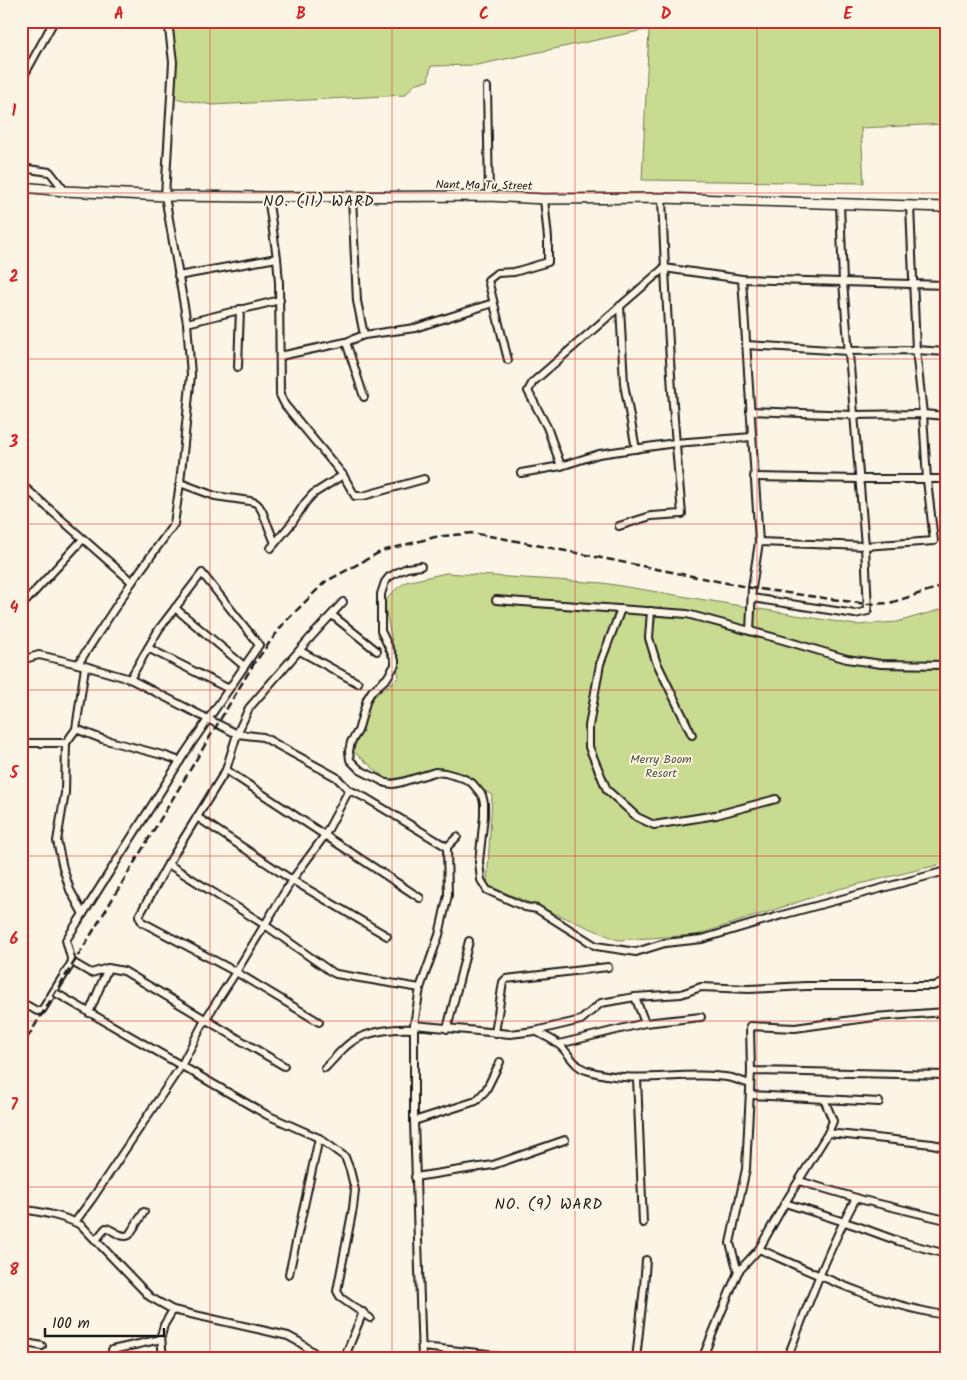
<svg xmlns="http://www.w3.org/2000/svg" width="967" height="1380" viewBox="0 0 967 1380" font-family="Kalam,sans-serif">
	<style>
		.green { fill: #c8db90; stroke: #727c56 }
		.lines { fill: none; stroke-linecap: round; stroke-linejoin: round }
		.minor-casing { stroke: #1c1c1c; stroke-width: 10 }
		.secondary-casing { stroke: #1c1c1c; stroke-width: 12 }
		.minor { stroke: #fcf5e5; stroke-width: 6 }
		.secondary { stroke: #fcf5e5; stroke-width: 9 }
		.rail { stroke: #1c1c1c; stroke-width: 2.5; stroke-dasharray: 8 4; stroke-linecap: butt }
		.grid { fill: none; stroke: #d62828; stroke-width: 1; stroke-opacity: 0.55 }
		.labels { text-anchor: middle; stroke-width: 4; stroke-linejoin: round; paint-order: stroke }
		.street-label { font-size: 12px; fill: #1c1c1c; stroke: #fcf5e5 }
		.park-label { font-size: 12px; fill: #50553f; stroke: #fcf5e5 }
		.quarter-label { font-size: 15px; letter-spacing: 1px; fill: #1c1c1c; stroke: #fcf5e5 }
		.neatline { fill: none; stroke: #d62828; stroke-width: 2 }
		.grid-label { font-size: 16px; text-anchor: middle; font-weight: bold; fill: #d62828 }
	</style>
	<rect width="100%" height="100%" fill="#fcf5e5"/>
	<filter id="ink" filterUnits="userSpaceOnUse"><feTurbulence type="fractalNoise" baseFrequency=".02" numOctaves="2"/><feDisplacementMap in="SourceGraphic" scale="10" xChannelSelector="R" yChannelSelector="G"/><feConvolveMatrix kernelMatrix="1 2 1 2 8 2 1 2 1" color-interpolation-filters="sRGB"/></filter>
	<g filter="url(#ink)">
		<g class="green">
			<path d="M170,21h776v103l-85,4 3,55 -222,-3 7,-151 -172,36 -46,1 -3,15 -12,2 -11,12 -193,10 -39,-7z"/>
			<path d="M446,573l157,10 253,42 41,-3 49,-14v255l-111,27 -138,45 -79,5 -131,-55 5,-90 -34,-20 -72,4 -33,-28 18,-52 28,-22 -15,-75 12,-13 10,-7z"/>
		</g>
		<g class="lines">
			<g class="minor-casing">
				<g id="minor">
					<path d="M21,81l33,-60"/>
					<path d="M487,87l2,109"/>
					<path d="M21,168l29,4 15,19"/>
					<path d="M268,197l9,61 2,25 1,112 5,10 58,70 12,21h8l61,-17"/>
					<path d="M352,197l5,104 7,34"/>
					<path d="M178,276l99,-18"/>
					<path d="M742,279l17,263 -7,46 -2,43"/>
					<path d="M620,306l4,78 12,65"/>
					<path d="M187,323l93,-23"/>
					<path d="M346,342l18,55"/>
					<path d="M746,345l102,6 68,-1 30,2"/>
					<path d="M280,356l66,-14 18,-7 51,-7 78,-25"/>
					<path d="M508,360l-20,-80 9,-7 17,-1 34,-10v-24l-4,-39"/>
					<path d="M238,367l2,-58"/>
					<path d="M750,411l103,4 70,-1 23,2"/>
					<path d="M561,466l-14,-39 -19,-36 5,-9 131,-114 78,11 204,6"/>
					<path d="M521,473l40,-7 38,-12 76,-11 77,-6"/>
					<path d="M754,477l104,2h88"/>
					<path d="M180,483l35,13 35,5 6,2 3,3 3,5 13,32"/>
					<path d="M21,484l111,98"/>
					<path d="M619,526l32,-10 31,-2c-10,-105 -16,-211 -20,-316"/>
					<path d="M759,542l106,4 69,-5 -7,-61 -4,-66 -7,-64 -6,-144"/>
					<path d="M271,548l21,-25 13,-20 8,-9 30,-19"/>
					<path d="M421,566l-14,2 -9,4 -9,5 -4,5 -4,12v37l14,29v5l-8,13 -15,13 -5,8 -9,32 -7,11 -2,9 1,9 10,10 26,13 7,1 9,-2 33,-10 10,1 18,5 9,5 10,12 2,8v13l-5,46 2,18 6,10 38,17 12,2 59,37 40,6 29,-9 37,-4 80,-24 164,-44"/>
					<path d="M752,598l103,16 13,-3 -3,-65 -22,-264 -3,-78"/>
					<path d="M496,600l191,14 96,26 64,19 34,5 65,1"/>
					<path d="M25,602l58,-63"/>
					<path d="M175,608l69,58"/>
					<path d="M621,609l-21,55 -11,62v21l18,43 30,27 17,8 62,-10 60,-16"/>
					<path d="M651,611l-2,27 7,23 36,74"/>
					<path d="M332,615l45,36"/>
					<path d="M148,648l81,41"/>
					<path d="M300,651l58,32"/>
					<path d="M21,660l18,-5 39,9 52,15 107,55 26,3 73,40 13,13 -24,45 -33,45 -56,92 -31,48 -24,46 -89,133 -17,23"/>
					<path d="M78,664l54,-82 42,-58 6,-41 11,-108 -4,-52 -22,-127 8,-134 -5,-41"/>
					<path d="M76,729l26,10 64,17 14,5"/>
					<path d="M21,743h45"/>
					<path d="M226,770l194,128"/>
					<path d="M349,790l17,8 81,49"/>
					<path d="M197,817l95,63 95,56"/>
					<path d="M168,864l97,61 65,46 6,3 84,14"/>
					<path d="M83,914l102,-161 74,-108 -57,-72 -43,56 -29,50"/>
					<path d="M72,962l19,11 17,-5 16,3 160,95"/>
					<path d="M54,992l213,123 52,23 26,19 5,13 5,20 -2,18 -16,83 4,7 29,20"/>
					<path d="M21,1002l16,9 5,-1 30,-48 -6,-22 17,-26 -13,-24 -7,-22 -6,-27 8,-48 1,-50 10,-14 9,-62"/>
					<path d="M89,1013l19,-45"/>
					<path d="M319,1022l-83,-50 -94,-50 -3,-6 29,-52 58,-94 11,-36 12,-26 62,-71 32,-35"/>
					<path d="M645,1023l-10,-26 46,-3 20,-7 48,2 57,-3h127l13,-4"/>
					<path d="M414,1025l6,-37 19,-53 9,-40 -1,-48 10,-10"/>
					<path d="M447,1029l22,-88"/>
					<path d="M535,1031c7,4 17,8 23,13 10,7 16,23 28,26 47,16 97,0 146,8 6,2 12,4 18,6"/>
					<path d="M495,1033l8,-51 3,-3 102,-12"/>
					<path d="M559,1044l86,-21 56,-6"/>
					<path d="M325,1068c9,-9 18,-21 28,-27 16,-10 42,-13 60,-12"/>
					<path d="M751,1071l-1,-45 45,2 79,-11 72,-5"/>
					<path d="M637,1078l6,145"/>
					<path d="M751,1095l128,7"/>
					<path d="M824,1099l9,22 -5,12"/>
					<path d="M414,1121l62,-20 10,-11 14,-28"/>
					<path d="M415,1177l78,-12 72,-25"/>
					<path d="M799,1181l64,19 83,20"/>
					<path d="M785,1203l72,23 41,15 48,13"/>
					<path d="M21,1209c19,3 45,7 61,17l68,71 23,13 115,26 11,6 24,17"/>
					<path d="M96,1240l8,-10 2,-2c8,2 15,11 23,7l15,-23"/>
					<path d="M759,1249c59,26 123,57 187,66"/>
					<path d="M738,1272l-8,-29 16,-74 5,-98 195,4"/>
					<path d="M289,1274l30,-136"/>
					<path d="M21,1342l21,4"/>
					<path d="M422,1347l66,7 17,5"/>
					<path d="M112,1350l49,-11"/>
					<path d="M163,1359l-2,-23 3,-11 9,-15"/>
					<path d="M344,1359l19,-47"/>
					<path d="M422,1359l-8,-238v-96l96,9 25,-3 46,-11 20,-17 34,-6"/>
					<path d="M636,1359l8,-72 2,-27"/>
					<path d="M702,1359l36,-87 21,-23 26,-46 43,-70 104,11 14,3"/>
					<path d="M787,1359c21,-55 41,-109 69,-161"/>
				</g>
			</g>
			<g class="secondary-casing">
				<path id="secondary" d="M21,187l44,4 100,5 103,1 221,-1 55,3 118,-1 284,9"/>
			</g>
			<use href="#minor" class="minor"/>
			<use href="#secondary" class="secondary"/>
			<path class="rail" d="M21,1048l71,-115 161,-268 31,-42 41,-41 57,-31 53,-14 37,-4 29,5 251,50 115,16 23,-1 56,-18"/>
		</g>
	</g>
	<path class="grid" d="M210,21v1338M392,21v1338M575,21v1338M757,21v1338M21,193h925M21,359h925M21,524h925M21,690h925M21,856h925M21,1021h925M21,1187h925"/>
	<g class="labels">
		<g class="street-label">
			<text transform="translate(484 185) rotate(1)" y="4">Nant Ma Tu Street</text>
		</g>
		<g class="park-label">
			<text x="661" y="763">Merry Boom<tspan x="661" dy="14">Resort</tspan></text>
		</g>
		<g class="quarter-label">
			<text x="319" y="206">NO. (11) WARD</text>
			<text x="549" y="1209">NO. (9) WARD</text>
		</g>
	</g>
	<rect width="967" height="1380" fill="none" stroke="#fcf5e5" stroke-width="55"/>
	<path d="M45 1328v8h119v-8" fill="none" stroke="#1c1c1c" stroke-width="2.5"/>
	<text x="52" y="1328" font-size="15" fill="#1c1c1c" stroke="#fcf5e5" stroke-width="4" paint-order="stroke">100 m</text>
	<rect x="28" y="28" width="912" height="1324" class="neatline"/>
	<g class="grid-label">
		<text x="119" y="19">A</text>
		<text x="301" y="19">B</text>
		<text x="484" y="19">C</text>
		<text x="666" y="19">D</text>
		<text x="848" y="19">E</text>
		<text x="14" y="116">1</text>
		<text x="14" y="282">2</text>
		<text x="14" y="447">3</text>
		<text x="14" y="613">4</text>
		<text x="14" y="778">5</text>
		<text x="14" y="944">6</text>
		<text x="14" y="1110">7</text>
		<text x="14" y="1275">8</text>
	</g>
</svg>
